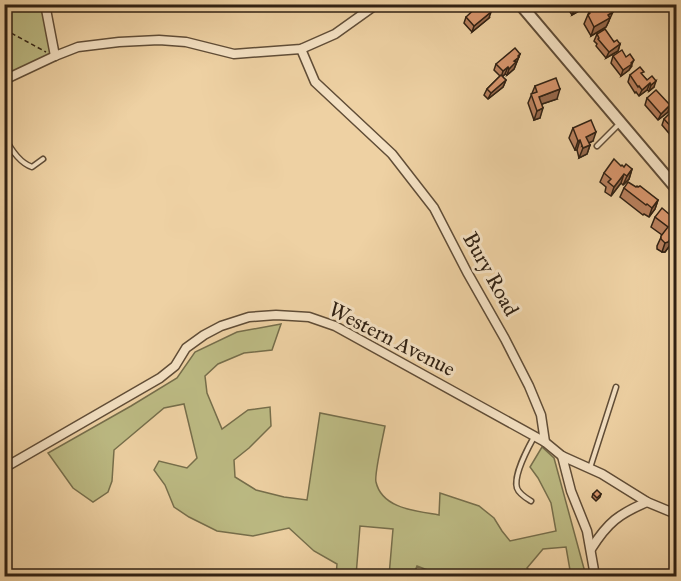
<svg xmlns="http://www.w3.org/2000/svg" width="681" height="581" viewBox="0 0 681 581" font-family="'IM FELL Great Primer',serif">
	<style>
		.green { fill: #bcba83; stroke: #766e4b; stroke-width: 1.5 }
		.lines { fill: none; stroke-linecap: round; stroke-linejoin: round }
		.service-casing { stroke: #604d37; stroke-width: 7 }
		.minor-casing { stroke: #604d37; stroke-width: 11 }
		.tertiary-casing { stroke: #604d37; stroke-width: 14 }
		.path { stroke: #302113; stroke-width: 1.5; stroke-dasharray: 4.5 3; stroke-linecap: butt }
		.service { stroke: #f4e1c3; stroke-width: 4 }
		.minor { stroke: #f4e1c3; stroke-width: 8 }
		.tertiary { stroke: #f4e1c3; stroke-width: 10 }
		.wall { fill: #ba815e; stroke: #302113; stroke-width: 1.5 }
		.shaded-wall { fill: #97694c; stroke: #302113; stroke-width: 1.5 }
		.building { fill: #d8966d; stroke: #302113; stroke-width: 1.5 }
		.labels { text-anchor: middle; stroke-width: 6; stroke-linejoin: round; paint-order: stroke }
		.street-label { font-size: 21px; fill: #302113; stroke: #f4e1c3 }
	</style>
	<rect width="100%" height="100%" fill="#eed1a3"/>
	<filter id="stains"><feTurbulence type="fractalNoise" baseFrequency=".00333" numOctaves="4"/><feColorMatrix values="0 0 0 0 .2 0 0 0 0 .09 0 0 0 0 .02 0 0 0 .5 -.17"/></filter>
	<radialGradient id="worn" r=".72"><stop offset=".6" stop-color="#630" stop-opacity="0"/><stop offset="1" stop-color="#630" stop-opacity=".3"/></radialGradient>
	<g class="green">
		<path d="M12,5h33l10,51 -51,24v-73z"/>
		<path d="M281,324l-9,26 -28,3 -26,11 -13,12 2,17 15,36 26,-19 22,-3 1,19 -22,22 -15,12 1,17 21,13 28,7 23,3 13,-87 65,13c-2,11 -11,49 -9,56 6,27 41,29 63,33l1,-22 39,13 15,12 8,13 8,10 46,-10 -5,-28 -13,-25 -8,-11 12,-20 12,11 32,118h-15l-5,-29 -23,2 -16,19 7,8h-91l-26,-10 -4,10h-24l4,-47 -33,-3 -4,50h-20l1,-12 -23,-13 -25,-23 -36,8 -36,-5 -28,-14 -15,-10 -9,-22 -11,-15 5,-9 28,7 10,-10 -13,-54 -20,4 -50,42 -2,31 -4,11 -15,10 -20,-14 -25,-35 83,-47 46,-28 18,-26 42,-20z"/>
	</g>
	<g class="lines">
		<g class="service-casing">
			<g id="service">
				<path d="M4,136c6,12 16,27 28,31l11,-8"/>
				<path d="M597,146l23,-23"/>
				<path d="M590,468l26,-81"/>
				<path d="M531,501c-5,-3 -12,-7 -14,-13 -4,-13 11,-40 17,-51"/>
			</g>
		</g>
		<g class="minor-casing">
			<g id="minor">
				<path d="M45,4l10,52"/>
				<path d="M4,6l5,-2"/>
				<path d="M301,49l14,33 77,72 42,54 33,64 38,67 24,47 12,29 4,27"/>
				<path d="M4,80l51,-24 23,-9 41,-5 40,-2 27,2 48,12 67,-5 34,-15 42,-30"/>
				<path d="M562,456l9,35 16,40 8,45"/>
				<path d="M4,468l156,-90 15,-12 11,-18 18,-13 17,-9 28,-9 27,-2 33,2 26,9 210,116 17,14 40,18 45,28 29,12"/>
				<path d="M591,549c17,-27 28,-35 56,-47"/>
			</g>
		</g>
		<g class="tertiary-casing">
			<path id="tertiary" d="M520,4l156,184"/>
		</g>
		<path class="path" d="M4,34l7,-1 35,19"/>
		<use href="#service" class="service"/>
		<use href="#minor" class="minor"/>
		<use href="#tertiary" class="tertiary"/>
	</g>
	<g class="wall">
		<path d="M570,4h21l-19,11 -4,-6z"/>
		<path d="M596,10l13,11 -3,6 -15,9 -7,-12 5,-12z"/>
		<path d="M466,17l23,1 -17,14 -8,-9z"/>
		<path d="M597,34l23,10 -2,7 -12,7 -10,-12 1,-2 -3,-3z"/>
		<path d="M520,54l-6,15 -7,6 -2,-1 -3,3 4,3 -3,7 -15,12 -4,-4 3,-6 13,-13 -6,-6 2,-6z"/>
		<path d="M613,56l13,1 6,9 -3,4 -8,6 -10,-13z"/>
		<path d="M630,75h12l12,12 -5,4 -2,-1 -8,6 -3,-4 -1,1 -7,-11z"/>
		<path d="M535,86l22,13 -15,5 -2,14 -6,2 -6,-17z"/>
		<path d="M647,98l21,14 -10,8 -13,-15z"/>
		<path d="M676,113v20l-4,4 -10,-12 2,-6z"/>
		<path d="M573,128l20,13 -4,2 1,2 -3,9 -8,4 -2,-8h-2l-6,-12z"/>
		<path d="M624,167l8,2 -3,10 -6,6 -2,-2 -10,13 -6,-4 1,-5 -6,-5 4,-9z"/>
		<path d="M624,188l34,12 -3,9 -6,8 -5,-3 -1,1 -23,-18z"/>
		<path d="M655,217l21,3v17l-11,15h-3l-5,-3v-3l5,-11 -11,-8z"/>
		<path d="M593,494h8l-1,3 -4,4 -4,-4z"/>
	</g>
	<g class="shaded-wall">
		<path d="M578,4h13l-19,11 4,-9z"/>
		<path d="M491,12l-2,6 -17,14 2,-6z"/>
		<path d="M613,12l-7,15 -15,9 3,-9 14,-12z"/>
		<path d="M620,44l-2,7 -12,7 3,-6z"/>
		<path d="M520,54l-6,15 -7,6 2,-6z"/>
		<path d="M634,60l-5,10 -8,6 2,-6z"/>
		<path d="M508,67l-3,7 -4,4 2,-7z"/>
		<path d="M506,80l-3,7 -15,12 3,-6z"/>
		<path d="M656,81l-2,6 -5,4 2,-6z"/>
		<path d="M650,83l-3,7 -8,6 3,-6z"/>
		<path d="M560,89l-3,10 -21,7 3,-9z"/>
		<path d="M670,105l-2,7 -10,8 3,-6z"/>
		<path d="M543,108l-3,10 -6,2 3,-9z"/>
		<path d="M676,129v4l-4,4z"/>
		<path d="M596,132l-3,9 -11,5 4,-9z"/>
		<path d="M580,140l-3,10h-2l3,-9z"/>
		<path d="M590,145l-3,9 -8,4 4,-10z"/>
		<path d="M632,169l-3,10 -6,6 4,-9z"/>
		<path d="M624,174l-3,9 -10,13 3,-9z"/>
		<path d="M658,200l-3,9 -6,8 3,-9z"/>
		<path d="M676,232v5l-11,15h-3l3,-9z"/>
	</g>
	<g class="building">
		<path d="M480,4h3l8,8 -17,14 -8,-9z"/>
		<path d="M603,6l2,5 5,-3 3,4 -5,3 2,3 -16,9 -6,-12 2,-2 -1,-1 6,-4 1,2z"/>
		<path d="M605,29l9,13 3,-2 3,4 -11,8 -11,-13 1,-1 -2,-4z"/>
		<path d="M515,48l5,6 -2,2 1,1 -5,4 2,1 -7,7 -1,-2 -5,4 -7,-7z"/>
		<path d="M622,50l4,7 4,-3 4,6 -3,3 1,1 -9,6 -10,-14z"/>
		<path d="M640,67l4,5 -3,1 6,7 5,-4 4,5 -5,4 -1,-2 -8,7 -3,-4 -1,1 -8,-12z"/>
		<path d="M501,75l5,5 -15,13 -4,-4z"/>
		<path d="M556,78l4,11 -21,8 4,11 -6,3 -6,-17 6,-2 -2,-6z"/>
		<path d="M656,90l14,15 -9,9 -14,-16z"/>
		<path d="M673,110l3,3v16l-1,2 -11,-12z"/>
		<path d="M591,120l5,12 -10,5 4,8 -7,3 -3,-8 -2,1 -5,-13z"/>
		<path d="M614,159l7,7 1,-1 2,2 2,-3 6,5 -5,7 -3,-2 -10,13 -6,-5 3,-3 -7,-6z"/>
		<path d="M628,182l8,5 1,-1 1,1 2,-1 18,14 -6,8 -5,-4 -1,1 -22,-17z"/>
		<path d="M662,208l14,12v12l-8,10 -3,1 -4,-4v-3l7,-9 -13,-10z"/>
		<path d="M597,490l4,4 -4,4 -4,-4z"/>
	</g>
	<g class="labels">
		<g class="street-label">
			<text transform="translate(491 274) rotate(61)" y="7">Bury Road</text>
			<text transform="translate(392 339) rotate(27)" y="7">Western Avenue</text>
		</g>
	</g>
	<rect width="681" height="581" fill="none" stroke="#eed1a3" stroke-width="24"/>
	<rect x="6" y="6" width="669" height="569" fill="none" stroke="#302113" stroke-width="3"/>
	<rect x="12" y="12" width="657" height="557" fill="none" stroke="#302113" stroke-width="1.5"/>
	<rect width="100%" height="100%" filter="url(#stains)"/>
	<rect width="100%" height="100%" fill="url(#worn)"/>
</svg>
